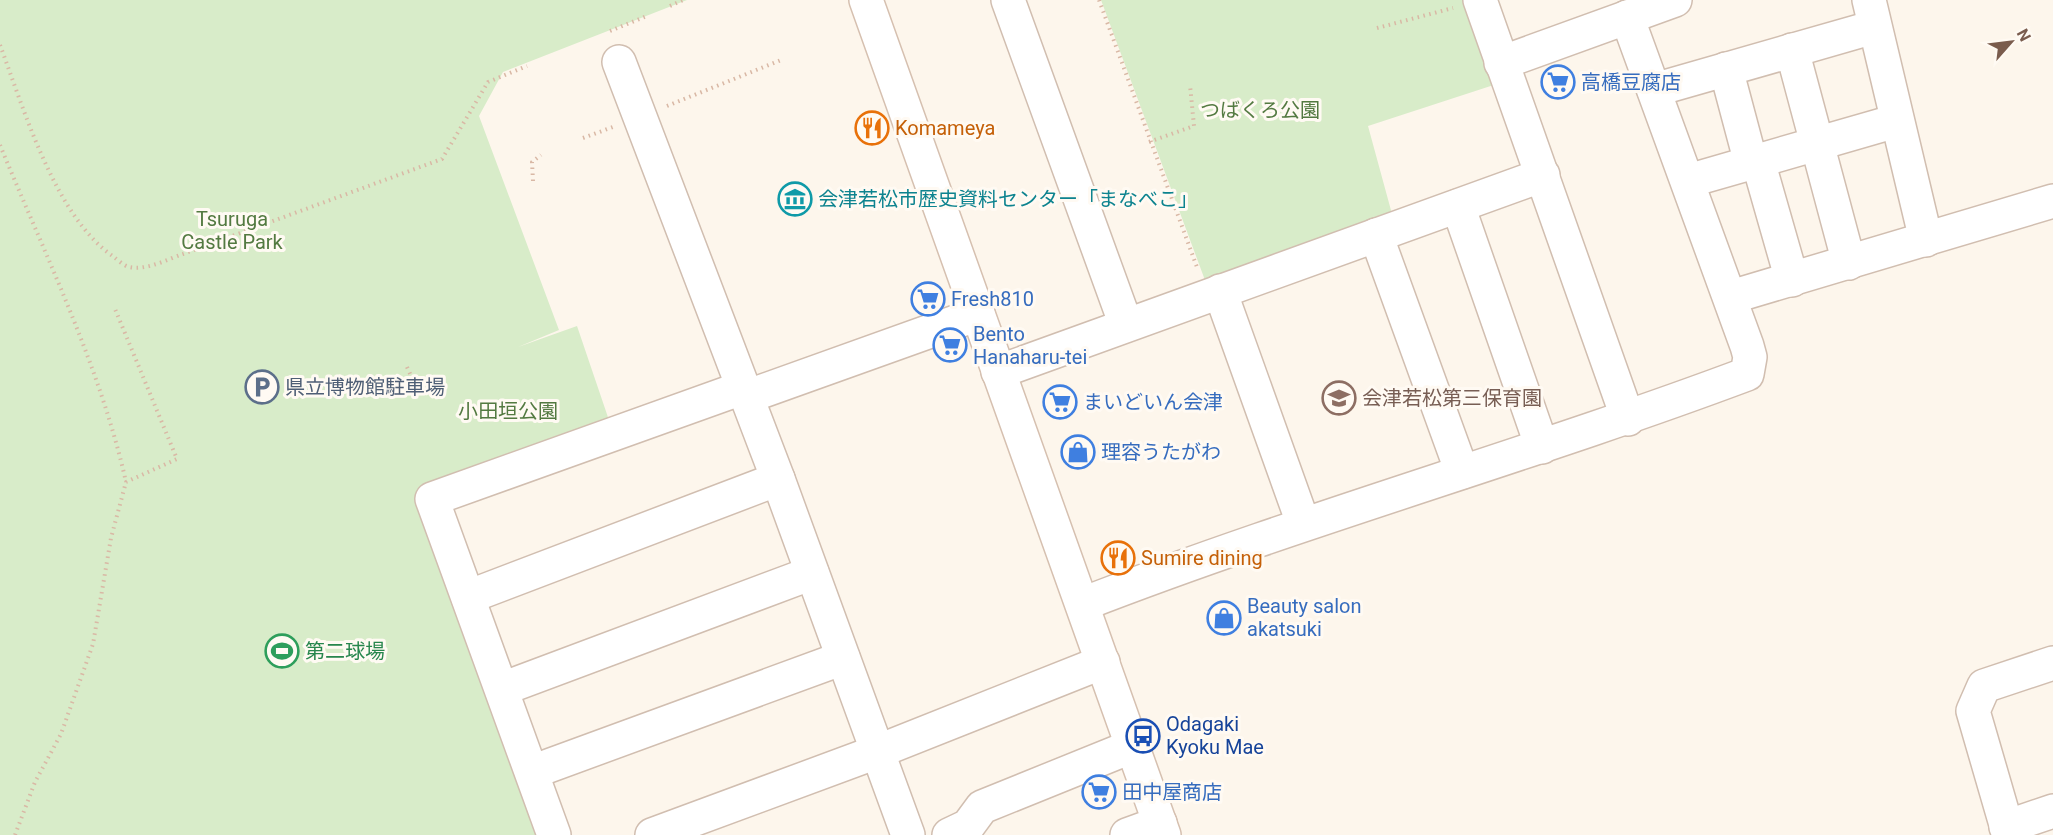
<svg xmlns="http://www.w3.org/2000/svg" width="2053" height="835" viewBox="0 0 2053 835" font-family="Roboto,'Noto Sans JP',sans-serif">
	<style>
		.green { fill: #d8ecc9 }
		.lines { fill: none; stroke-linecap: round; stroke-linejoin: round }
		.street-casing { stroke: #d1beb0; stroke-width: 36 }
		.secondary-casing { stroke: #d6c0b0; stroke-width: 36 }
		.path { stroke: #d9b8a5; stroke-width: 4; stroke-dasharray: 1.5 4.5; stroke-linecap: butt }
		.street { stroke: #fff; stroke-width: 33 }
		.secondary { stroke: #fff; stroke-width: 33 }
		.labels { text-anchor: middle; stroke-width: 6; stroke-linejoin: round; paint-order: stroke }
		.shop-label { font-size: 20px; fill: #366cbe; stroke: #fffaf3; text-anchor: start }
		.park-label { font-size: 20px; fill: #537a41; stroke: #fffaf3 }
		.food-label { font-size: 20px; fill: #c56008; stroke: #fffaf3; text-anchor: start }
		.culture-label { font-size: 20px; fill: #0d838f; stroke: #fffaf3; text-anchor: start }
		.service-label { font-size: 20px; fill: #4e5e75; stroke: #fffaf3; text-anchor: start }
		.education-label { font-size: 20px; fill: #785e54; stroke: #fffaf3; text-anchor: start }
		.leisure-label { font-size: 20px; fill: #27864d; stroke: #fffaf3; text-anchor: start }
		.transit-label { font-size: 20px; fill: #164399; stroke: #fffaf3; text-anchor: start }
	</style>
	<rect width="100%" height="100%" fill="#fdf6ec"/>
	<g class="green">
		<path d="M0,0h687l-184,72 -24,44 80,214 -41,17 59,-21 36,106 -187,68 115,335h-541z"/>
		<path d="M1101,0h377l28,81 -138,45 27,99 -186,66z"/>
	</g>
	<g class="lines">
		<g class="street-casing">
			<g id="street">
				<path d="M1008,0l118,325"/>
				<path d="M1480,0l148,419"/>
				<path d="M1869,0l57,240"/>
				<path d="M1792,50l57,213"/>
				<path d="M619,62l159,417 130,356"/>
				<path d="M1501,63l174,-63"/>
				<path d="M1726,69l25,94"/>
				<path d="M1654,90l220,-63"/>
				<path d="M1758,161l34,119"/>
				<path d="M1688,181l208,-60"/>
				<path d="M1458,206l84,241"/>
				<path d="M1376,235l86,237"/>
				<path d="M1220,291l83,232"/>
				<path d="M1731,297l322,-96"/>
				<path d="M998,372l545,-197"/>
				<path d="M746,397l232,-83"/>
				<path d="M468,597l310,-118"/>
				<path d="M1083,604c219,-85 445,-148 664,-230l3,-17 -3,-11 -120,-329"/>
				<path d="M502,689l310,-116"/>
				<path d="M532,772l311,-114"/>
				<path d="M2006,827l47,-16"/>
				<path d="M554,835l-122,-336 310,-111"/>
				<path d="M652,835l227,-84 224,-89"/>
				<path d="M949,835l19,-9 14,-19 136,-55 16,-2"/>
				<path d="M1127,835l33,-12"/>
				<path d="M2009,835l-36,-124 11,-25 69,-23"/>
			</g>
		</g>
		<g class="secondary-casing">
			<path id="secondary" d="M866,0l298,835"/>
		</g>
		<g class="path">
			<path d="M1099,0l99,270"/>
			<path d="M670,6l13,-6"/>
			<path d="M1377,28l76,-20"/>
			<path d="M610,31l37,-15"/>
			<path d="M0,45c24,64 55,172 114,212 4,3 10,9 15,10 17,4 39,-8 54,-13l259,-95 46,-77 39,-16"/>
			<path d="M667,106l114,-46"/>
			<path d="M583,138l30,-11"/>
			<path d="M1149,142l45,-16 -4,-41"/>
			<path d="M0,145c45,110 100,221 126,337"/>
			<path d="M533,181l-1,-19 9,-7"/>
			<path d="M407,367l10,22"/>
			<path d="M15,835l20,-53 26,-48 32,-90 18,-106 15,-56 51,-23 -62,-150"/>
		</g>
		<use href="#street" class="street"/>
		<use href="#secondary" class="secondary"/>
	</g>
	<defs>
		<g id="supermarket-ring" transform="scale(1.725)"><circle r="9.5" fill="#fffaf3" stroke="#3f7fe0" stroke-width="1.5"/><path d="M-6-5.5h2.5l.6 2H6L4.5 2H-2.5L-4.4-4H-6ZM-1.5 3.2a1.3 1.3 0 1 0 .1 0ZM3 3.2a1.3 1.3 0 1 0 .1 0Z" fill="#3f7fe0"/></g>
		<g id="restaurant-ring" transform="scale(1.725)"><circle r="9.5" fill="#fffaf3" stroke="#e8710a" stroke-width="1.5"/><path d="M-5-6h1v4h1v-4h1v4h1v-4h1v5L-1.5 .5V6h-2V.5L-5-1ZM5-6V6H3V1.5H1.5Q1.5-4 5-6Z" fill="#e8710a"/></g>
		<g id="museum-ring" transform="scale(1.725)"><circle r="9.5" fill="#fffaf3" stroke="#0f9aa8" stroke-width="1.5"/><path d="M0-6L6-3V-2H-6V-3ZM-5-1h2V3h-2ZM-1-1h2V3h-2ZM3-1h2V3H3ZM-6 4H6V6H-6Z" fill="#0f9aa8"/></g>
		<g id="parking-ring" transform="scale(1.725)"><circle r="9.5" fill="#fffaf3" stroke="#5c6f8a" stroke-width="1.5"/><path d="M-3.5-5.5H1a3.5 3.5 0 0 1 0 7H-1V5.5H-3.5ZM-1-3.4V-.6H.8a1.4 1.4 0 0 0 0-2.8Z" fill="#5c6f8a"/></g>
		<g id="school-ring" transform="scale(1.725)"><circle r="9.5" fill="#fffaf3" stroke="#8d6e63" stroke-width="1.5"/><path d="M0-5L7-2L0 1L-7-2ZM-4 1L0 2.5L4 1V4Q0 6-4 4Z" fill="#8d6e63"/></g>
		<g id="shop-ring" transform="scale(1.725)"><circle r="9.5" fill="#fffaf3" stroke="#3f7fe0" stroke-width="1.5"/><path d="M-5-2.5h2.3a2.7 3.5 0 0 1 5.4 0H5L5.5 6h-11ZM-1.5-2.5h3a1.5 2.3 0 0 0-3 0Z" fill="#3f7fe0"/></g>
		<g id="stadium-ring" transform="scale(1.725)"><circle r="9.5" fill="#fffaf3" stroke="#2e9e5b" stroke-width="1.5"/><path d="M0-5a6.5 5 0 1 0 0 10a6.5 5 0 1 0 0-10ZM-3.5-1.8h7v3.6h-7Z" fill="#2e9e5b"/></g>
		<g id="bus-ring" transform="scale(1.725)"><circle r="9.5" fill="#fffaf3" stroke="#1a4fb4" stroke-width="1.5"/><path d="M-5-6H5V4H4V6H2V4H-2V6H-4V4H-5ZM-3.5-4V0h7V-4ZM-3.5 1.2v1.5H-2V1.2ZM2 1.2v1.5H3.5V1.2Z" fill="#1a4fb4"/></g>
	</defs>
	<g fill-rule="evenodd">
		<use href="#supermarket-ring" x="1558" y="82"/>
		<use href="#restaurant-ring" x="872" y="128"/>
		<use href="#museum-ring" x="795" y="199"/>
		<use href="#supermarket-ring" x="928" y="299"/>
		<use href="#supermarket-ring" x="950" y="345"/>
		<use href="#parking-ring" x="262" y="387"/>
		<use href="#school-ring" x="1339" y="398"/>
		<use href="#supermarket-ring" x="1060" y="402"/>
		<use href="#shop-ring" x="1078" y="452"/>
		<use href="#restaurant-ring" x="1118" y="558"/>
		<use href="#shop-ring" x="1224" y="618"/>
		<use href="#stadium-ring" x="282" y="651"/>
		<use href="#bus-ring" x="1143" y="736"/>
		<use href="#supermarket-ring" x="1099" y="792"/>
	</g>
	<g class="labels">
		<g class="shop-label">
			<text x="1581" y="89">高橋豆腐店</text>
			<text x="951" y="306">Fresh810</text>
			<text x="973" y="341">Bento<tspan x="973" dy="23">Hanaharu-tei</tspan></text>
			<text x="1083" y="409">まいどいん会津</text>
			<text x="1101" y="459">理容うたがわ</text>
			<text x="1247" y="613">Beauty salon<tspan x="1247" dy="23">akatsuki</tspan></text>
			<text x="1122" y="799">田中屋商店</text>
		</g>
		<g class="park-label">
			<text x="1260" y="117">つばくろ公園</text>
			<text x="232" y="226">Tsuruga<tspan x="232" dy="23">Castle Park</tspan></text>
			<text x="508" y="418">小田垣公園</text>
		</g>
		<g class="food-label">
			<text x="895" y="135">Komameya</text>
			<text x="1141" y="565">Sumire dining</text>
		</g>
		<g class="culture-label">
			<text x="818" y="206">会津若松市歴史資料センター「まなべこ」</text>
		</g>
		<g class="service-label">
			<text x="285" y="394">県立博物館駐車場</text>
		</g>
		<g class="education-label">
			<text x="1362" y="405">会津若松第三保育園</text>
		</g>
		<g class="leisure-label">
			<text x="305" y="658">第二球場</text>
		</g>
		<g class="transit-label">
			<text x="1166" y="731">Odagaki<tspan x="1166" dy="23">Kyoku Mae</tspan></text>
		</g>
	</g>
	<g transform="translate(2011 42) rotate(62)" stroke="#fffaf3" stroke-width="4.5" paint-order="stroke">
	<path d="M0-4.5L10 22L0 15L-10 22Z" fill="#7a5c4d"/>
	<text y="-9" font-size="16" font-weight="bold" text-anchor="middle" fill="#7a5c4d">N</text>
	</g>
</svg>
